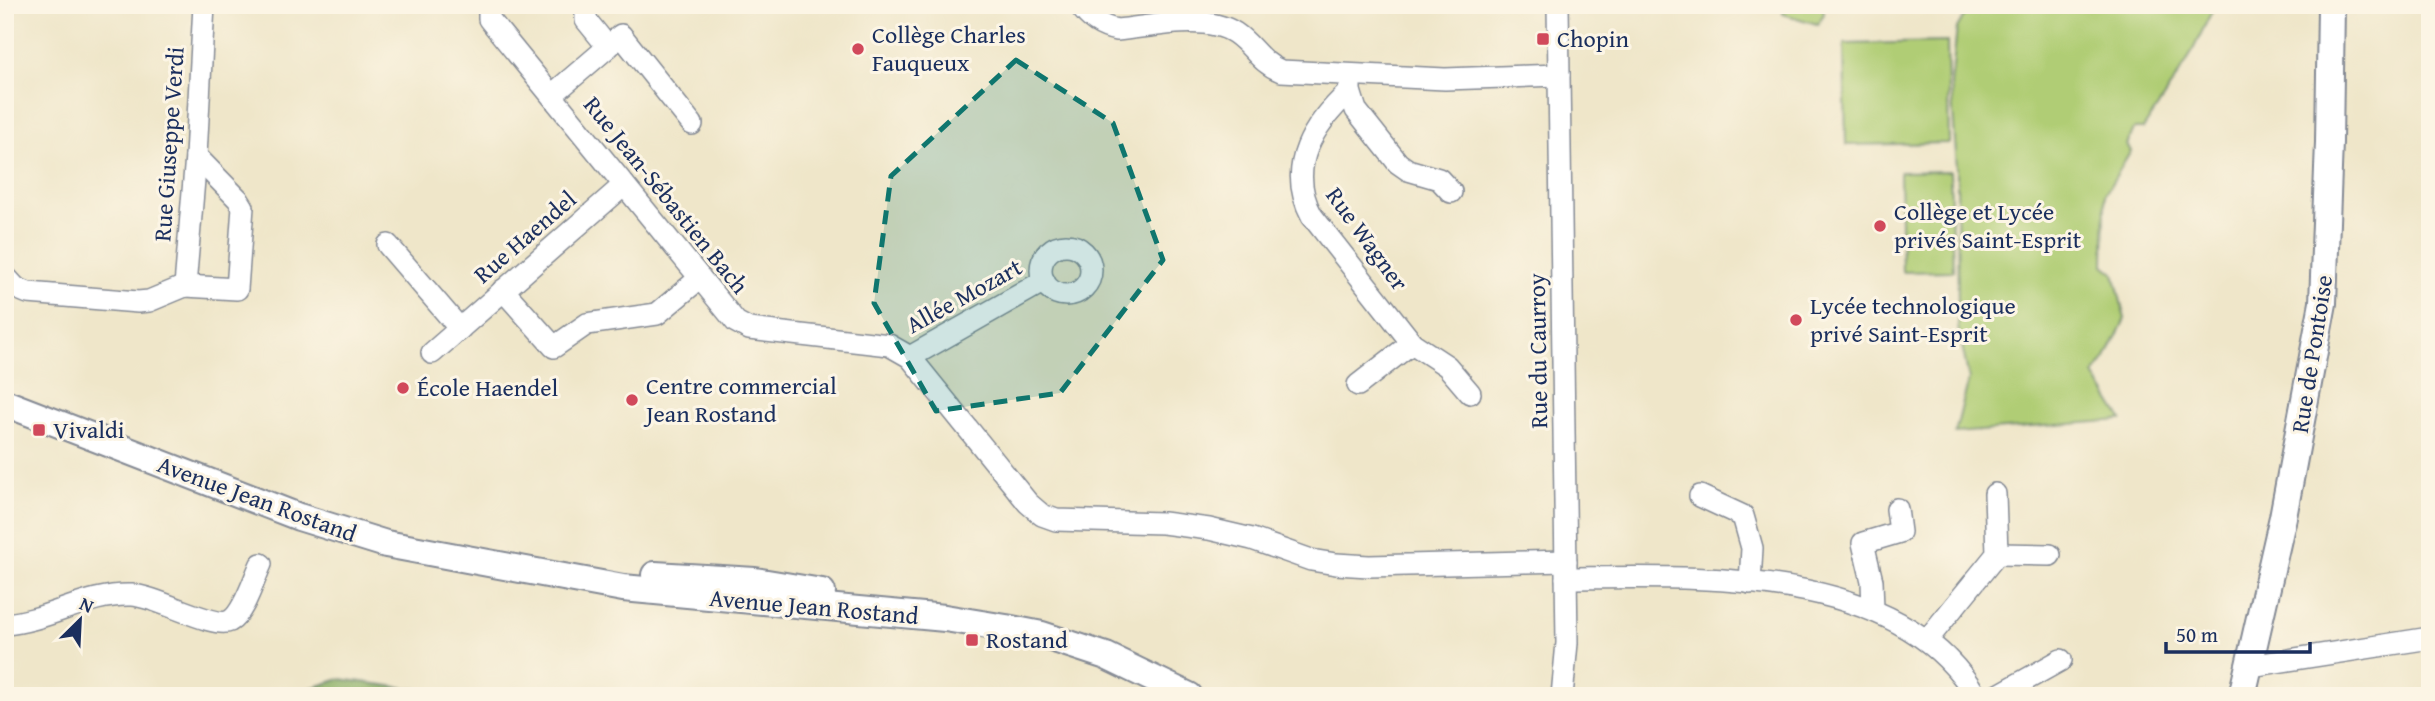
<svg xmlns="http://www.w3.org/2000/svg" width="2435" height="701" viewBox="0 0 2435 701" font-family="'Gentium Book Plus',serif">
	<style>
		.green { fill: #b0cd74; stroke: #667e69; stroke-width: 2 }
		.forest { fill: #8cb066; stroke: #547062; stroke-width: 2 }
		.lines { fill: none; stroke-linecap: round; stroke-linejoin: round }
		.minor-casing { stroke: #858a94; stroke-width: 24 }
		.tertiary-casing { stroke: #858a94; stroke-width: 30 }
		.minor { stroke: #fff; stroke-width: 21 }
		.tertiary { stroke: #fff; stroke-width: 26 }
		.marked { fill: #0f766e; fill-opacity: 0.2; stroke: #0f766e; stroke-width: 5; stroke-dasharray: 14 9; stroke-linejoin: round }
		.poi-dot { fill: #d1495b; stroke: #fcf5e5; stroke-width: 2.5 }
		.labels { text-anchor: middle; stroke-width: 6; stroke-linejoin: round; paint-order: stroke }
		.poi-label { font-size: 24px; fill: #1b2f5e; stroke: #fcf5e5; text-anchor: start }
		.street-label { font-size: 24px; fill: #1b2f5e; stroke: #fcf5e5 }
	</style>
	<rect width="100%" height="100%" fill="#fcf5e5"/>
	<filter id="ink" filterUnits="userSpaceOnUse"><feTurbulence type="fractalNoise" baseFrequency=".0143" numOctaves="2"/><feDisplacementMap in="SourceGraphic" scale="14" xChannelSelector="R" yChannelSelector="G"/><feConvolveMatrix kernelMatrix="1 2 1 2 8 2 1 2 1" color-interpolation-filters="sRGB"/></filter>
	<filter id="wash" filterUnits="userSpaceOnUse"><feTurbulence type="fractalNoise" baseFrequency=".00686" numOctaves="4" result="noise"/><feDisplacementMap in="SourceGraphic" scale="28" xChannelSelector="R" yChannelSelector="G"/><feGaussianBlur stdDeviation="1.57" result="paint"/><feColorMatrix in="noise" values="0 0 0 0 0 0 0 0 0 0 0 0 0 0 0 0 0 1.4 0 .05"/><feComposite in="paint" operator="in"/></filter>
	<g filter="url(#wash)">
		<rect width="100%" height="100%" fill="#efe6c9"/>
		<g class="green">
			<path d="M1783,5h40l1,9 -7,10 -34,-10z"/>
			<path d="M1965,5h250l-28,57 -44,67h-9l-7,16 4,6 -26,43 -1,71 10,8 11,46 -19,39 -12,17 28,45 -167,13 14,-54 -11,-52 -1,-159 -6,-83 6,-57 8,-14z"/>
			<path d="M1947,42l2,101 -103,2 -2,-101z"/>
			<path d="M1950,171l3,100 -51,1 -2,-100z"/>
		</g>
		<path class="forest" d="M340,679l123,17h-177z"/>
	</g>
	<g filter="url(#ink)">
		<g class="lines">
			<g class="minor-casing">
				<g id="minor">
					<path d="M489,5v14l247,303 13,7 140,16 21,12 118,146 14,12 14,5 107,3 46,6 43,10 59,21 25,4 33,2 197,-5"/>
					<path d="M586,5v15l22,27 13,-12 71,89"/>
					<path d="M1080,5c9,14 21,22 37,25 35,-3 88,-17 118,3 19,13 24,29 46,38l164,8 114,-4"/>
					<path d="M1558,5l9,638 -5,53"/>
					<path d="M1350,78v13l6,19 42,53 10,7 31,9 12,13"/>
					<path d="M1350,91c-36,33 -65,75 -38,125l100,127 35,23 23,27"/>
					<path d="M552,95l56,-48"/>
					<path d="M388,245l72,84"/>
					<circle cx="1066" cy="270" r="25"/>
					<path d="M5,276l11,12 12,5 110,9 11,-1 36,-15 52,3 6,-82 -5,-8 -42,-43"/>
					<path d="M185,286l11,-130 8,-151"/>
					<path d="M503,290l51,57 33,-23 70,-10 43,-36"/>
					<path d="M432,353l192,-168"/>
					<path d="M910,357l134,-76"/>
					<path d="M1358,385l54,-42"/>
					<path d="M1700,496l43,20 9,32 -2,35"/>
					<path d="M1997,554l53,1"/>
					<path d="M1566,578c130,-1 334,-12 410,118"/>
					<path d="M1873,610l-1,-29 -9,-38 37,-11 -3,-23"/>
					<path d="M5,624c43,-3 83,-31 127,-29 24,1 82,34 98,26 14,-8 24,-42 31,-57"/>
					<path d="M1927,640l70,-86 -2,-60"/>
					<path d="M2250,666l180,-28"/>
					<path d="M1997,696l64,-36"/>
				</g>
			</g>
			<g class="tertiary-casing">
				<g id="tertiary">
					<path d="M5,403l294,114 87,27 237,44 322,30 61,10 36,7 64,21 83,40"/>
					<path d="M655,575l100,6 67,11"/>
					<path d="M2242,696l41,-179 40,-214 6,-161 2,-137"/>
				</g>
			</g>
			<use href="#minor" class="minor"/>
			<use href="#tertiary" class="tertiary"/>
		</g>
	</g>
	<path class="marked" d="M1016,60l97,63 50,137 -103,133 -124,18 -62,-108 17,-127z"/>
	<g class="poi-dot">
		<rect x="1536" y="32" width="14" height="14" rx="3.5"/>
		<circle cx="858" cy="49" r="7"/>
		<circle cx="1880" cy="226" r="7"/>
		<circle cx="1796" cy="320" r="7"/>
		<circle cx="403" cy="388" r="7"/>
		<circle cx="632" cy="400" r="7"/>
		<rect x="32" y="423" width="14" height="14" rx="3.5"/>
		<rect x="965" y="633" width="14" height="14" rx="3.5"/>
	</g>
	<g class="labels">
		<g class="poi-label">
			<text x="872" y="43">Collège Charles<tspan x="872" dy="28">Fauqueux</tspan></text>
			<text x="1557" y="47">Chopin</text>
			<text x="1894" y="220">Collège et Lycée<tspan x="1894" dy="28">privés Saint-Esprit</tspan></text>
			<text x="1810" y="314">Lycée technologique<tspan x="1810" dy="28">privé Saint-Esprit</tspan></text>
			<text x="646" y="394">Centre commercial<tspan x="646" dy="28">Jean Rostand</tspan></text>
			<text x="417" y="396">École Haendel</text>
			<text x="53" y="438">Vivaldi</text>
			<text x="986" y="648">Rostand</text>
		</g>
		<g class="street-label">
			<text transform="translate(169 144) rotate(-86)" y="8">Rue Giuseppe Verdi</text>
			<text transform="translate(666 195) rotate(51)" y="8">Rue Jean-Sébastien Bach</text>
			<text transform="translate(525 237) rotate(-41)" y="8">Rue Haendel</text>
			<text transform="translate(1367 239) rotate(54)" y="8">Rue Wagner</text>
			<text transform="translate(964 296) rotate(-29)" y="8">Allée Mozart</text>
			<text transform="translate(1538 351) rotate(-91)" y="8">Rue du Caurroy</text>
			<text transform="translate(2312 354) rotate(-81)" y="8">Rue de Pontoise</text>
			<text transform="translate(257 499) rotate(20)" y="8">Avenue Jean Rostand</text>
			<text transform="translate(814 607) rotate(5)" y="8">Avenue Jean Rostand</text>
		</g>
	</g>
	<rect width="2435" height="701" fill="none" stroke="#fcf5e5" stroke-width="28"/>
	<g transform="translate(80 620) rotate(24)" stroke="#fcf5e5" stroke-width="5" paint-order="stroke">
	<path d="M0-5L12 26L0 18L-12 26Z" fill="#1b2f5e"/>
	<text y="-10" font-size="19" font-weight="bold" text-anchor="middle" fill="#1b2f5e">N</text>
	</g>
	<path d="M2166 642v10h144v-10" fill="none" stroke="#1b2f5e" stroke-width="3.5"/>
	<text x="2176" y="642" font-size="21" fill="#1b2f5e" stroke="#fcf5e5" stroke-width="5" paint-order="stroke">50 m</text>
</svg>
